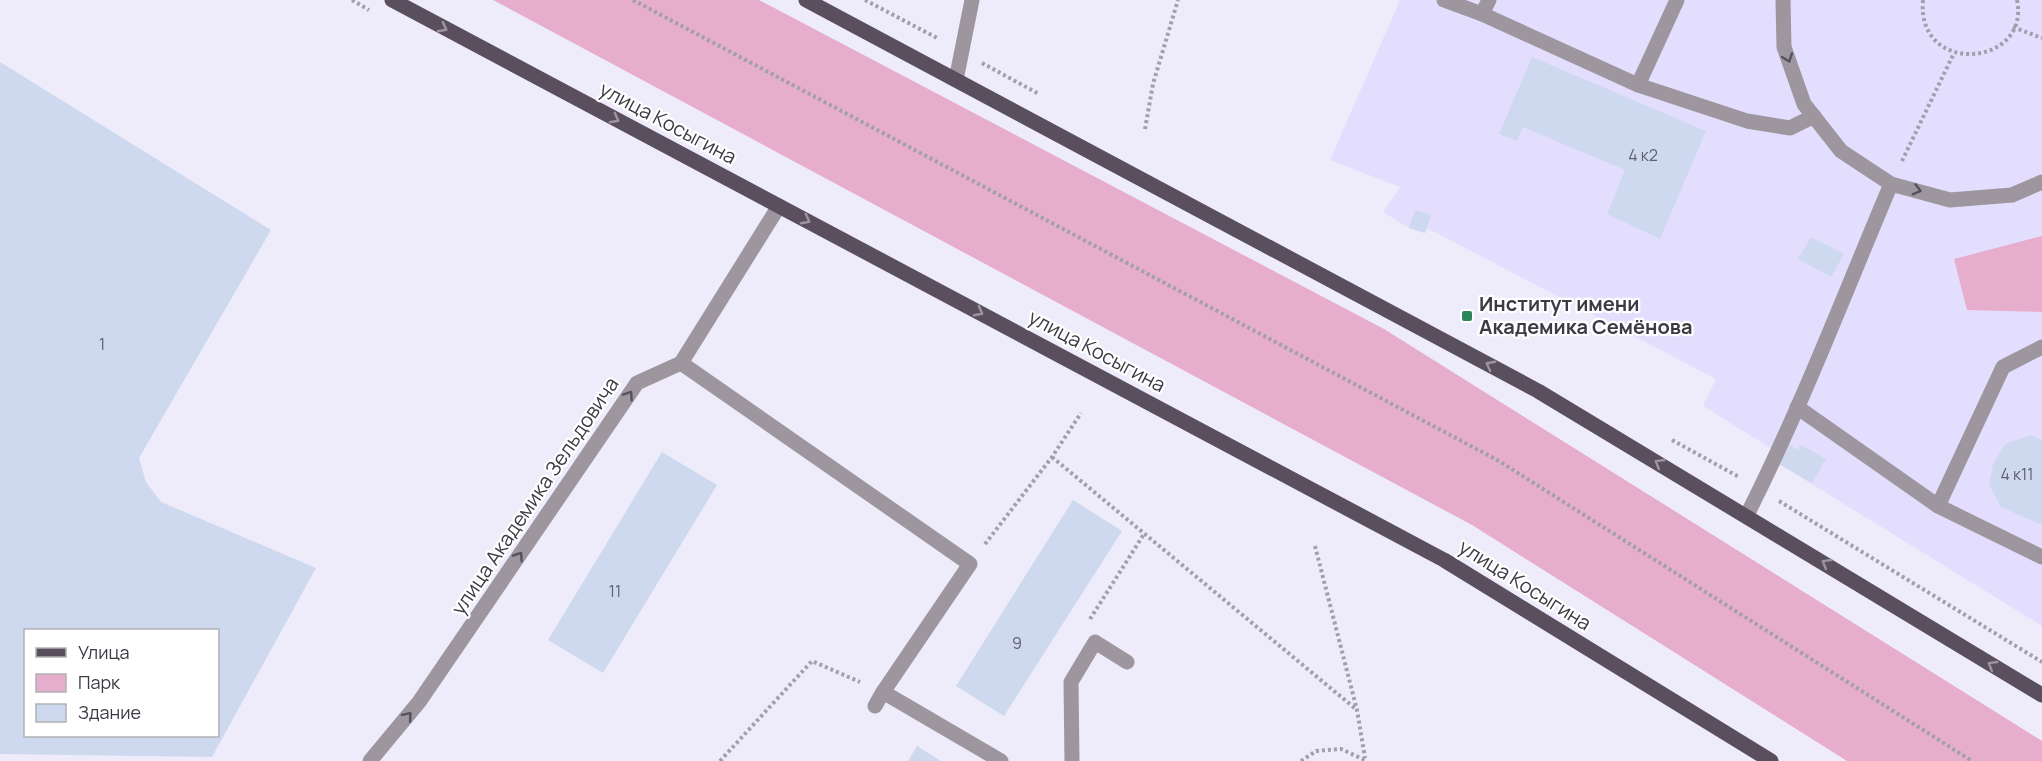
<svg xmlns="http://www.w3.org/2000/svg" width="2042" height="761" viewBox="0 0 2042 761" font-family="Manrope,sans-serif">
	<style>
		.built { fill: #e3defe }
		.green { fill: #e7adcc }
		.building { fill: #ced9ef; fill-rule: evenodd }
		.lines { fill: none; stroke-linecap: round; stroke-linejoin: round }
		.path { stroke: #a09fab; stroke-width: 4; stroke-dasharray: 3 3; stroke-linecap: butt }
		.minor { stroke: #9d969f; stroke-width: 15 }
		.major { stroke: #5a4f5e; stroke-width: 15 }
		.oneway { stroke: #9c959e }
		.oneway2 { stroke: #54525b }
		.poi-dot { fill: #2d855a; stroke: #fff; stroke-width: 2 }
		.labels { text-anchor: middle; stroke-width: 4.5; stroke-linejoin: round; paint-order: stroke }
		.number-label { font-size: 16px; fill: #60626f }
		.street-label { font-size: 20px; fill: #3c3b44; stroke: #fff }
		.poi-label { font-size: 20px; font-weight: bold; fill: #3c3b44; stroke: #fff; text-anchor: start }
	</style>
	<rect width="100%" height="100%" fill="#eeecfb"/>
	<path class="built" d="M1400,0h642v626l-263,-162 -2,-12 -74,-46 13,-27 -289,-151 -2,5 -16,-5 -26,-16 17,-25 -70,-27z"/>
	<g class="green">
		<path d="M493,0h266l625,329 658,412v20h-195l-375,-236z"/>
		<path d="M2042,236v76l-75,-2 -13,-51z"/>
	</g>
	<g class="building">
		<path d="M1532,57l174,74 -46,108 -53,-25 18,-44 -102,-43 -6,14 -18,-7z"/>
		<path d="M0,62l271,168 -132,228 7,24 15,20 155,66 -104,189 -212,-3zM26,630h192v106h-192z"/>
		<path d="M1415,210l16,5 -6,18 -16,-5z"/>
		<path d="M1811,237l33,17 -13,23 -33,-18z"/>
		<path d="M2031,435l11,5v85l-41,-18 -12,-23 4,-20 12,-20z"/>
		<path d="M1790,445l8,5 3,-5 25,14 -14,24 -33,-19z"/>
		<path d="M662,452l55,33 -114,188 -55,-33z"/>
		<path d="M1073,500l49,31 -118,185 -48,-30z"/>
		<path d="M917,746l24,15h-33z"/>
	</g>
	<g class="lines">
		<g class="path">
			<path d="M352,0l17,10"/>
			<path d="M633,0l866,461 473,300"/>
			<path d="M865,0l74,39"/>
			<path d="M1923,0c-7,77 108,67 94,0"/>
			<path d="M2013,27l29,11"/>
			<path d="M982,63l57,31"/>
			<path d="M1145,129l8,-45 25,-84"/>
			<path d="M1902,161l52,-108"/>
			<path d="M1672,440l67,37"/>
			<path d="M1052,457l305,253"/>
			<path d="M1779,501l263,161"/>
			<path d="M985,544l67,-87 29,-44"/>
			<path d="M1315,546l42,164 8,48"/>
			<path d="M1090,619l54,-85"/>
			<path d="M720,761l92,-100 48,21"/>
			<path d="M1301,761l15,-10 25,-2 26,12"/>
		</g>
		<g class="minor">
			<path d="M1444,0l38,14"/>
			<path d="M1489,0l-7,14 156,71"/>
			<path d="M1677,0l-39,85 109,36 43,7 24,-12"/>
			<path d="M1783,0l1,47 20,57 37,47 50,33 59,16 62,-5 30,-13"/>
			<path d="M956,80l16,-80"/>
			<path d="M681,363l289,201 -87,128 118,69"/>
			<path d="M1797,407l141,99 104,51"/>
			<path d="M1938,506l65,-139 39,-20"/>
			<path d="M1747,515c54,-107 97,-220 144,-331"/>
			<path d="M875,706l8,-14"/>
			<path d="M370,761l49,-59 218,-319 44,-20 98,-157"/>
			<path d="M1072,761l-1,-79 24,-40 32,20"/>
		</g>
		<g class="major">
			<path d="M392,0l1052,560 327,201"/>
			<path d="M806,0l732,391 504,304"/>
		</g>
	</g>
	<defs><path id="oneway-chevron" d="M-2-3.5L2.5 0L-2 3.5" fill="none" stroke-width="1.6" stroke-linecap="round" stroke-linejoin="round" transform="scale(1.5)"/></defs>
	<g class="oneway">
		<use href="#oneway-chevron" transform="translate(443 28) rotate(28)"/>
		<use href="#oneway-chevron" transform="translate(615 119) rotate(28)"/>
		<use href="#oneway-chevron" transform="translate(806 220) rotate(28)"/>
		<use href="#oneway-chevron" transform="translate(979 312) rotate(28)"/>
		<use href="#oneway-chevron" transform="translate(1490 365) rotate(-152)"/>
		<use href="#oneway-chevron" transform="translate(1659 463) rotate(-149)"/>
		<use href="#oneway-chevron" transform="translate(1826 563) rotate(-149)"/>
		<use href="#oneway-chevron" transform="translate(1992 665) rotate(-149)"/>
	</g>
	<g class="oneway2">
		<use href="#oneway-chevron" transform="translate(1788 58) rotate(70)"/>
		<use href="#oneway-chevron" transform="translate(1917 190) rotate(15)"/>
		<use href="#oneway-chevron" transform="translate(629 395) rotate(-56)"/>
		<use href="#oneway-chevron" transform="translate(519 556) rotate(-56)"/>
		<use href="#oneway-chevron" transform="translate(408 716) rotate(-50)"/>
	</g>
	<rect class="poi-dot" x="1461" y="310" width="12" height="12" rx="3"/>
	<g class="labels">
		<g class="number-label">
			<text x="1643" y="161">4 к2</text>
			<text x="102" y="350">1</text>
			<text x="2017" y="480">4 к11</text>
			<text x="615" y="597">11</text>
			<text x="1017" y="649">9</text>
		</g>
		<g class="street-label">
			<text transform="translate(668 123) rotate(28)" y="7">улица Косыгина</text>
			<text transform="translate(1097 351) rotate(28)" y="7">улица Косыгина</text>
			<text transform="translate(535 496) rotate(-56)" y="7">улица Академика Зельдовича</text>
			<text transform="translate(1525 585) rotate(32)" y="7">улица Косыгина</text>
		</g>
		<g class="poi-label">
			<text x="1479" y="311">Институт имени<tspan x="1479" dy="23">Академика Семёнова</tspan></text>
		</g>
	</g>
	<rect x="24" y="629" width="195" height="108" fill="#ffffff" stroke="#b1b1b4" stroke-width="1.5"/>
	<rect x="36" y="648" width="30" height="9" fill="#5a4f5e" stroke="#b1b1b4" stroke-width="1.5"/>
	<text x="78" y="659" font-size="18" fill="#3c3b44">Улица</text>
	<rect x="36" y="674" width="30" height="18" fill="#e7adcc" stroke="#b1b1b4" stroke-width="1.5"/>
	<text x="78" y="689" font-size="18" fill="#3c3b44">Парк</text>
	<rect x="36" y="704" width="30" height="18" fill="#ced9ef" stroke="#b1b1b4" stroke-width="1.5"/>
	<text x="78" y="719" font-size="18" fill="#3c3b44">Здание</text>
</svg>
